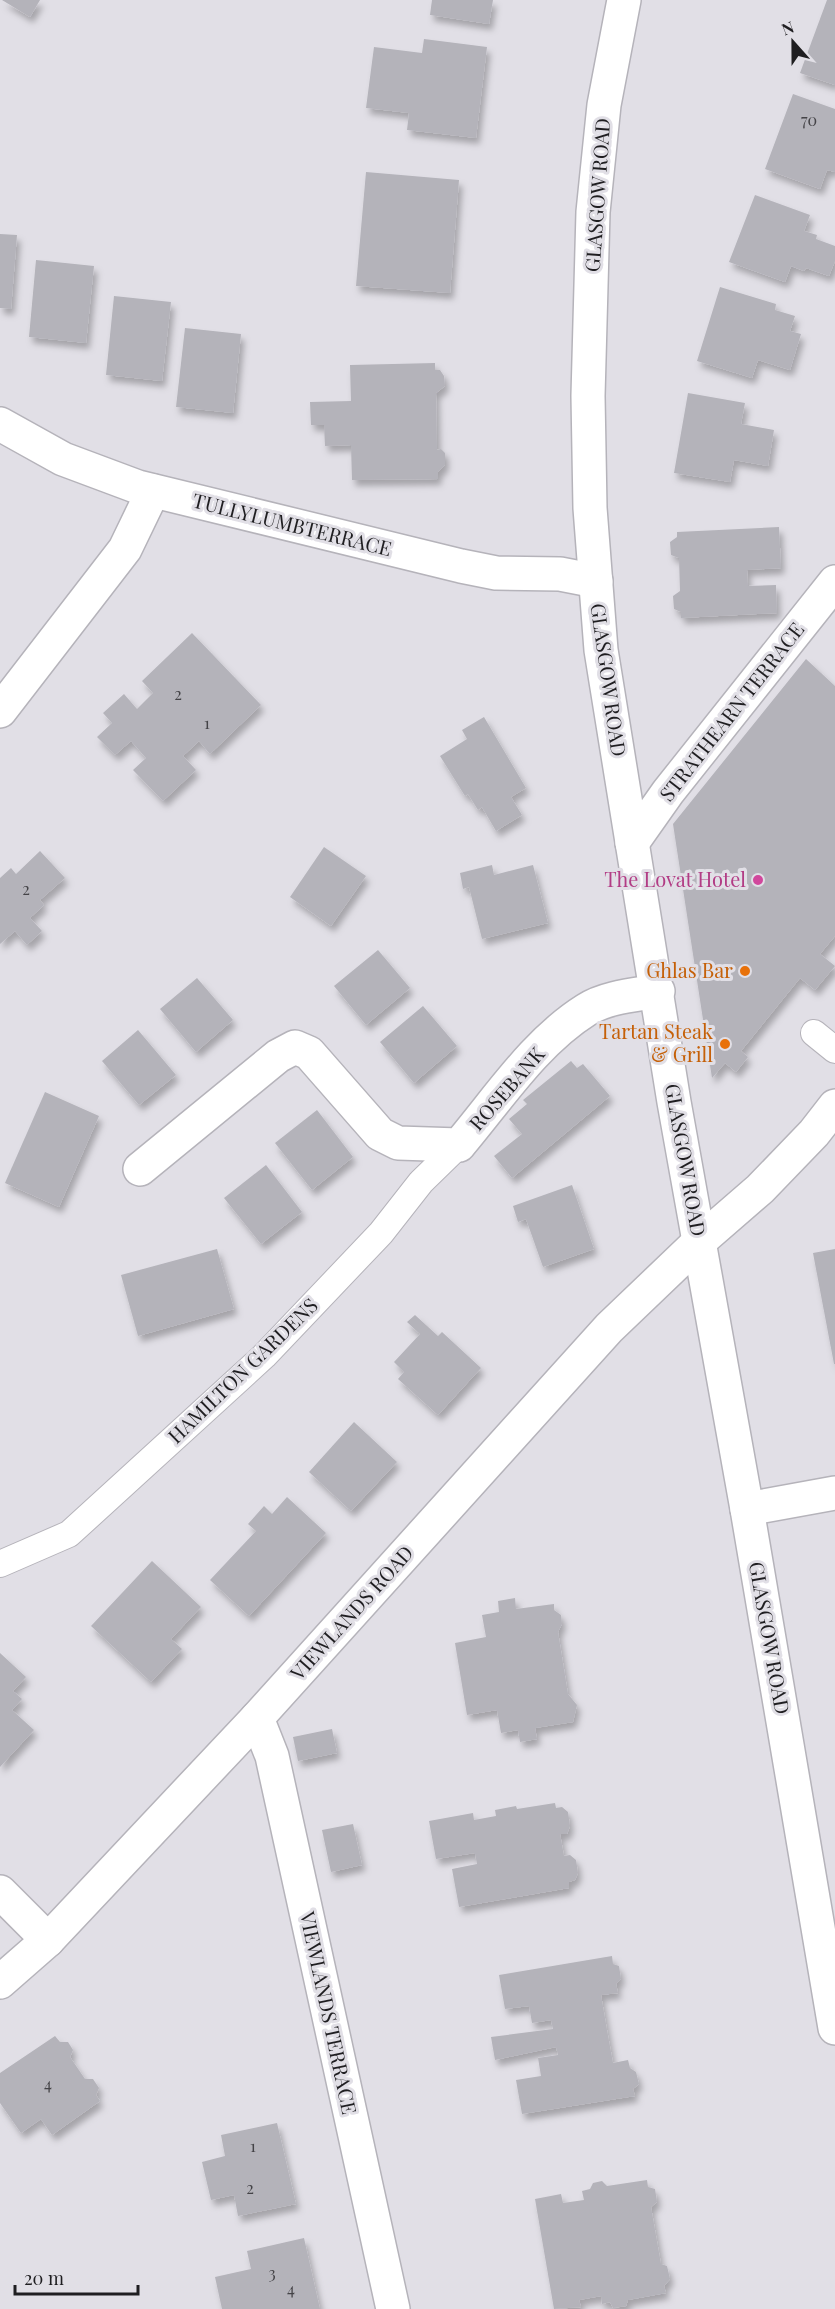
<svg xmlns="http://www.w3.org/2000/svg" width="835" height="2309" viewBox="0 0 835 2309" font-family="'Playfair Display',serif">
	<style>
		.building { fill: #b4b3ba; filter: url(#shadow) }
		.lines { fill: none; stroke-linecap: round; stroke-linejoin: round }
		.service-casing { stroke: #b5b3ba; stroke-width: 28 }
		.minor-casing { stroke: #b5b3ba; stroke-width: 36 }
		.primary-casing { stroke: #b5b3ba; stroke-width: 36 }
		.service { stroke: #fff; stroke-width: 26 }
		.minor { stroke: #fff; stroke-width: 33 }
		.primary { stroke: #fff; stroke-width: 33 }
		.hotel-dot { fill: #d1479c; stroke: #e1dfe6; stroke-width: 2 }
		.food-dot { fill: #e8710a; stroke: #e1dfe6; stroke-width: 2 }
		.labels { text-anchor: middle; stroke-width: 6; stroke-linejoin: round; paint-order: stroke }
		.number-label { font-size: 16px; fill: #444347 }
		.street-label { font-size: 20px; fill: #1f1e21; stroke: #e1dfe6 }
		.hotel-label { font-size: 20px; fill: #b23c85; stroke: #e1dfe6; text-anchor: end }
		.food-label { font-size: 20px; fill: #c56008; stroke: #e1dfe6; text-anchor: end }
	</style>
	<defs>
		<filter id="shadow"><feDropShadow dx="3.5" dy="6" stdDeviation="3" flood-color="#0004"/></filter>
	</defs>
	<rect width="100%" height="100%" fill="#e1dfe6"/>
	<g class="building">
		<path d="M2,0h38l-10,17z"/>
		<path d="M432,0h61l-4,24 -59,-9z"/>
		<path d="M827,0h8v85l-35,-12z"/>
		<path d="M424,39l63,8 -11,91 -69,-8 2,-17 -43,-5 8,-61 48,6z"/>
		<path d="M793,94l42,15v63l-8,-2 -7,19 -55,-20z"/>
		<path d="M366,172l93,8 -9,113 -94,-7z"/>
		<path d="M755,195l55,20 -6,16 13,4 -1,4 19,7v15l-6,15 -23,-8 -2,3 -13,-5 -6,16 -56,-20z"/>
		<path d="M0,234l17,1 -6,74 -11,-1z"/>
		<path d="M36,260l58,6 -8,77 -57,-6z"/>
		<path d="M720,287l56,17 -1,6 20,6 -5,15 11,3 -11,36 -32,-10 -6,18 -55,-17z"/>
		<path d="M114,296l57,6 -9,79 -56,-6z"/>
		<path d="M185,328l56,6 -8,79 -57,-6z"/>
		<path d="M435,363v7h5l4,6 1,10 -9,7 1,57 4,-1 4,4v12l-7,7v7l-86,1 -1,-35 -26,1 -1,-21h-13l-1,-23 41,-1 -1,-36z"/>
		<path d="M688,393l57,10 -4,21 33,6 -6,36 -34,-6 -4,22 -56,-9z"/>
		<path d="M779,527l2,41 -34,2 1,16 28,-1 1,28 -96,5v-6l-7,-3 -1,-13 7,-5 -1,-33 -8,-3 -1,-13 7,-5v-5z"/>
		<path d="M192,633l69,72 -51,49 -11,-13 -16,15 13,14 -33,31 -30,-31 13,-12 -15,-17 -16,14 -18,-18 15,-14 -9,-10 21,-19 13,15 16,-16 -11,-12z"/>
		<path d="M806,659l29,27v250l-15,18 15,12 -20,24 -15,-12 -59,73 7,6 -12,15 -11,-9 -13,15 -39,-254z"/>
		<path d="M484,717l42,71 -15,9 11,18 -26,16 -14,-24 -4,3 -10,-16 -3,2 -25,-40 27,-17 -5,-9z"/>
		<path d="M324,847l42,29 -35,50 -41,-29z"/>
		<path d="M40,851l25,27 -25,22 4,5 -14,13 12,13 -15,14 -12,-14 -15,13v-66l11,-10 5,6z"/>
		<path d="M492,865l2,10 39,-10 15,58 -66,16 -13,-52 -6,2 -3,-16z"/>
		<path d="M378,950l32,38 -44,37 -32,-39z"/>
		<path d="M197,978l36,42 -37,32 -36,-43z"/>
		<path d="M423,1006l34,40 -43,37 -34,-41z"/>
		<path d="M138,1030l38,45 -37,30 -37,-44z"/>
		<path d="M571,1061l6,7 6,-4 27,32 -98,82 -18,-22 28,-22 -13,-15 18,-15 -4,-4z"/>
		<path d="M45,1092l54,24 -40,91 -54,-24z"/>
		<path d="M317,1110l36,47 -41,33 -37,-47z"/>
		<path d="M266,1165l36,47 -41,32 -37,-46z"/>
		<path d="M572,1185l22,64 -51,18 -17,-48 -8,3 -5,-16z"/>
		<path d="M217,1249l17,60 -96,27 -17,-61z"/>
		<path d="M835,1249v115h-1l-21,-111z"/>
		<path d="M415,1315l23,21 4,-4 39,36 -43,47 -40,-36 6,-7 -10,-10 26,-28 -13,-12z"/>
		<path d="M354,1422l43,40 -46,49 -42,-39z"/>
		<path d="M287,1497l39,36 -77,83 -39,-36 46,-49 -8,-7 16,-18 8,8z"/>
		<path d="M152,1561l49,46 -30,32 11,10 -31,33 -60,-56z"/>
		<path d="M515,1598l1,11 38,-5v6l7,5 1,9 -4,8 10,62 9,11 -4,17 -38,6 2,11 -17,3 -2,-12 -17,3 -4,-23 -30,5 -12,-72 31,-6 -4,-22 17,-3 -1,-11z"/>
		<path d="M0,1653l26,24 -13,14 9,8 -10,11 22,20 -34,37z"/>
		<path d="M332,1729l5,24 -39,8 -5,-24z"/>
		<path d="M555,1803l1,5 6,-1 6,5 2,14 -3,8h-7l4,22 6,-1 6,5 2,13 -3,7 -6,2v6l-110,19 -7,-38 25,-5 -2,-11 -39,6 -7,-38 44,-8 1,7 22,-4 -1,-6 21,-4 1,3z"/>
		<path d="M353,1824l9,41 -31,7 -9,-42z"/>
		<path d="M612,1956l1,8 6,2 2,13 -5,5 2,9 -17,2 6,35 6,33 15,-3 2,8 6,4 3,12 -6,5 2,7 -113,18 -6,-34 25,-4 -3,-18 20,-3 -2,-8 -61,13 -4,-23 62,-8 -2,-9 -19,3 -3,-17 -24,3 -6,-34z"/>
		<path d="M55,2036l5,6h8l5,8 -3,7 15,22h8l6,9 -3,7 4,6 -48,34 -11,-16 -20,14 -21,-30v-30z"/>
		<path d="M277,2123l19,81 -58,12 -4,-21 -23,5 -9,-38 23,-6 -4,-21z"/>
		<path d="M647,2180l1,7 7,2 2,13 -6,5 10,57 6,2 3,13 -6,7 2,7 -38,7 -2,6 -13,2 -3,-6 -8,2 -1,-8 -22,4 2,7 -27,2 -19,-110 26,-5 2,9 21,-3 -2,-9 8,-2 3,-6 9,-2 5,5z"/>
		<path d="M304,2238l16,71h-98l-7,-32 36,-8 -4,-18z"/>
	</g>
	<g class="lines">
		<g class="service-casing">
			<g id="service">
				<path d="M814,1033l21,17"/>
				<path d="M0,1564l69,-30 195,-178 117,-123 40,-51 38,-37"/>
			</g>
		</g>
		<g class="minor-casing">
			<g id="minor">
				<path d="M0,424l63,35 75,28 323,79 35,7 64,1 36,7"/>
				<path d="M0,711l125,-162 28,-58"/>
				<path d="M632,843l36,-51 167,-210"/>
				<path d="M140,1169l138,-113 17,-9 14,6 71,81 18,9 61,2c39,-46 76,-103 127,-135 20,-13 49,-15 72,-19"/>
				<path d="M747,1509l88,-16"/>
				<path d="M257,1718l15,38 121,553"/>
				<path d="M0,1892l48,48"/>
				<path d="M0,1982l48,-42 209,-222 352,-390 91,-87 60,-52 54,-56 21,-27"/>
			</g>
		</g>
		<g class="primary-casing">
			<path id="primary" d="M624,0l-20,105 -11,107 -5,184 2,112 11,142 73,452 73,407 88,519"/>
		</g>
		<use href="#service" class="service"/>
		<use href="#minor" class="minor"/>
		<use href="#primary" class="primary"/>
	</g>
	<circle class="hotel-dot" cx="758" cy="880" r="6"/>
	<g class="food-dot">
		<circle cx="745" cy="971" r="6"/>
		<circle cx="725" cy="1044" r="6"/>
	</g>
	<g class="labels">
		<g class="number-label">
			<text x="809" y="126">70</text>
			<text x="178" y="700">2</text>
			<text x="207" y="729">1</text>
			<text x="26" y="895">2</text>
			<text x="48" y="2090">4</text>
			<text x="253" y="2152">1</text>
			<text x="250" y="2194">2</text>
			<text x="272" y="2279">3</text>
			<text x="291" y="2295">4</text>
		</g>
		<g class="street-label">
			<text transform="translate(598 195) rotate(-86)" y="7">GLASGOW ROAD</text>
			<text transform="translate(292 525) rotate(14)" y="7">TULLYLUMBTERRACE</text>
			<text transform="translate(608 680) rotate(82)" y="7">GLASGOW ROAD</text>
			<text transform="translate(732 712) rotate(-52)" y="7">STRATHEARN TERRACE</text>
			<text transform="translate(507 1089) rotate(-49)" y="7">ROSEBANK</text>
			<text transform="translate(685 1160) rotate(80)" y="7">GLASGOW ROAD</text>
			<text transform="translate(243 1371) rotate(-44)" y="7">HAMILTON GARDENS</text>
			<text transform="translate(352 1613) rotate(-48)" y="7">VIEWLANDS ROAD</text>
			<text transform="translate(769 1638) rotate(80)" y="7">GLASGOW ROAD</text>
			<text transform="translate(328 2013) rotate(78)" y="7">VIEWLANDS TERRACE</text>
		</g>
		<g class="hotel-label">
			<text x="746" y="887">The Lovat Hotel</text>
		</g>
		<g class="food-label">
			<text x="733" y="978">Ghlas Bar</text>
			<text x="713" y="1039">Tartan Steak<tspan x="713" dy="23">&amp; Grill</tspan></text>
		</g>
	</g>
	<g transform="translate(793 42) rotate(339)" stroke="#e1dfe6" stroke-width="4.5" paint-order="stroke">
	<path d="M0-4.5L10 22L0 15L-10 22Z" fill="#1f1e21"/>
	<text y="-9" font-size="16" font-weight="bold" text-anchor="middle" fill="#1f1e21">N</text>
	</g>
	<path d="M15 2285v9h123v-9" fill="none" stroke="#1f1e21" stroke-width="3"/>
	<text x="24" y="2285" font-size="18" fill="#1f1e21" stroke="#e1dfe6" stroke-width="4.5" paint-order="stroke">20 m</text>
</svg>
